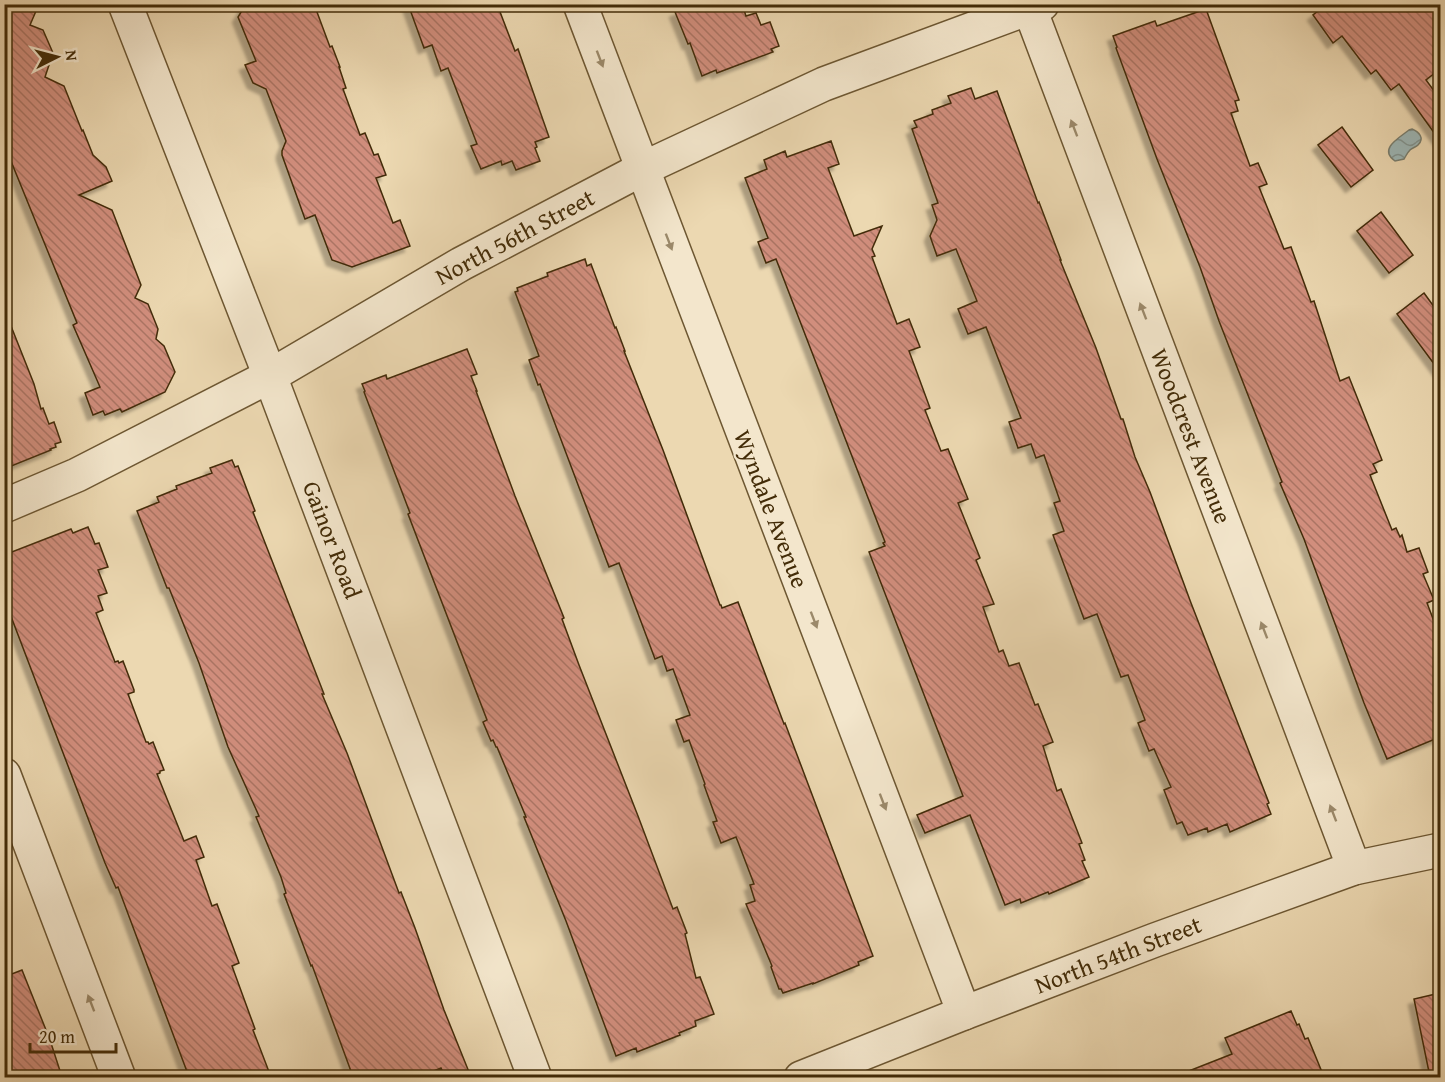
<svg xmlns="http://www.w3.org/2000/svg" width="1445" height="1082" viewBox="0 0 1445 1082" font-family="'Gentium Book Plus',serif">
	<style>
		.water { fill: url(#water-waves); stroke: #797f70; stroke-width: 1.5 }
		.building { fill: url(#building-back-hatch); stroke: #432c08; stroke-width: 1.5; filter: url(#shadow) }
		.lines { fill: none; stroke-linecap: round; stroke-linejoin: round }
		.minor-casing { stroke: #6d5732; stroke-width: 36 }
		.minor { stroke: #f3e6cc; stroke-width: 33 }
		.oneway { fill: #9b896a }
		.labels { text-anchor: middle; stroke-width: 4.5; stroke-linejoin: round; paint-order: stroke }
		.street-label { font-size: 24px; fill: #432c08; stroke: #f3e6cc }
	</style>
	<defs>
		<pattern id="water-waves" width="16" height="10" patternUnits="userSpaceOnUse" patternTransform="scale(1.5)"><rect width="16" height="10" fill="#9db7b6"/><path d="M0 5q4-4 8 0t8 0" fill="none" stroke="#829592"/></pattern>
		<pattern id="building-back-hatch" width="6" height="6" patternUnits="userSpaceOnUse" patternTransform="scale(1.5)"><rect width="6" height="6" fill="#d18e7d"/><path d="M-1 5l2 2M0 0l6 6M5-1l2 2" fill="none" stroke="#ab7464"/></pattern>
		<filter id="shadow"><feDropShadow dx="-5.5" dy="5.5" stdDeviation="1.5" flood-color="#0004"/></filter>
	</defs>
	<rect width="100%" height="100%" fill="#ecd8b1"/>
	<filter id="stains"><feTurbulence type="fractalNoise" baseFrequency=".00333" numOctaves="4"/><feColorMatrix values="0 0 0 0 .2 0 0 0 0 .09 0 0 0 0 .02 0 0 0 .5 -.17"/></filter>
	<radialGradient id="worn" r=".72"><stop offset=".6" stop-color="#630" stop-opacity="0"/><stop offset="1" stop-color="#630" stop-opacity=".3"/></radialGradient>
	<path class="water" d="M1412,129c7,3 13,9 6,16 -2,2 -6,3 -8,5 -3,3 -4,6 -6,9l-9,2c-17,-12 4,-23 14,-31z"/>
	<g class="building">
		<path d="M4,4h35l-9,21 13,5 10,23 -8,24 19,9 18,45 1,-1 10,25 13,12 6,14 -33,14 33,15 29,75 -6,13 13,6 10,25 -2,10 8,7 11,26 -10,20 -43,20 -2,-3 -15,6 -2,-4 -10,4 -8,-22 15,-6 -27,-62 4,-2 -73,-179z"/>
		<path d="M246,4h68l16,43 2,-1 8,21h-1l7,21 -3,1 17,46 5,-2 9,22 4,-1 8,21 -10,3 17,45 7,-3 10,26 -58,21 -20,-7 -17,-45 -10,4 -23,-64v-4l4,-10 -20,-52 -13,-6 -8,-18 11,-4 -18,-44z"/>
		<path d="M408,4h89l18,47 3,-2 31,88 -14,5 2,5 -2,1 5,13 -24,9 -4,-9 -10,4 -1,-4 -20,8 -10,-23 6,-2 -29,-76 -7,3 -9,-26 -8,3z"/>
		<path d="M695,4h47l4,12 10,-3 5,12 9,-3 9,24 -8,3 2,3 -35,13 -21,8 -1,-3 -14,6 -12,-33 -2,1 -13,-32z"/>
		<path d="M1327,4h103l10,14v51l-14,11 14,19v42l-41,-57 -8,6 -15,-20 -5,4 -29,-38 -9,7 -20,-28z"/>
		<path d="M1206,9l33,91 -4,1 3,10 -7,2 19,53 8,-3 9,21 -8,3 25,62 7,-2 20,55 3,-1 26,80 9,-4 33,83 -9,4 4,8 -7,3 22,55 4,-2 4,9 2,-2 5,17 12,-4 9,24 -5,2 11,26 -7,3 13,34v100l-53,22 -23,-56 -60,-164 -24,-56 2,-1 -63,-161 -19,-54 -43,-108 -41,-111 1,-1 -4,-11 42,-15 2,5z"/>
		<path d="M971,88l4,11 22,-8 41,112 1,-1 22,58h-1l36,88 25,71h2l12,38 15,35 41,111 78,200 -2,1 4,10 -41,18 -3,-8 -19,8 -1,-4 -19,7 -6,-13 -5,2 -13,-34 7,-3 -17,-38 -5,2 -11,-28 7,-3 -17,-45 -7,2 -24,-63 -13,5 -31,-84 11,-4 -10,-28 6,-2 -16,-46 -8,3 -5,-14 -13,4 -9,-26 12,-4 -35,-91 -18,7 -10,-25 19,-8 -21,-52 -19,7 -7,-20 7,-16 -5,-15 6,-2 -26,-74 5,-2 -3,-6 19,-7 -1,-4 19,-7 -3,-7z"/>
		<path d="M1342,127l31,43 -22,17 -33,-42z"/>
		<path d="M831,141l8,23 -11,4 26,68 28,-10 -10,23 3,7 -3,1 25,67 12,-5 11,28 -11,4 21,57 -5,2 16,41 7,-2 20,50 -10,4 22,55 -4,2 18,44 -11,3 16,45 4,-2 6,16 10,-3 16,42 3,-1 15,38 -10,4 14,45 4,-2 21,54 -3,1 6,16 -3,1 7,16 -40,17 -1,-2 -27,11 -1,-4 -15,6 -35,-90 -45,18 -8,-18 46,-19 -94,-244 16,-6 -2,-3 2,-1 -109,-283 -10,4 -8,-21 10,-4 -23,-60 22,-9 -3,-9 21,-9 2,6z"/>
		<path d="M1381,212l32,43 -24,18 -32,-42z"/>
		<path d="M585,259l2,7 4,-2 24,64 1,-1 9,24h-1l39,99 57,155h1l1,3 16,-6 46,122 1,-1 88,233 -15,6 1,3 -46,19v-1l-30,10 -2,-4h-2l-8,-22 1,-1 -26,-62 9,-3 -5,-16 4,-1 -16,-42 -2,-5 -15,6 -8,-21 4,-1 -13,-36 1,-1 -16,-44 -5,2 -8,-22 14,-5 -17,-46 -6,2 -5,-15 -7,3 -36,-96 -10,4 -69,-183 -2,1 -9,-25 10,-4 -24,-64 3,-1 -1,-3 31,-12 -1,-3z"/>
		<path d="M1424,293l16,22v57l-43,-58z"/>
		<path d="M4,316h3l27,68 7,25 2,-1 6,16 5,-2 7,20 -6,2 1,3 -6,2 1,1 -47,19z"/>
		<path d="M467,349l10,25 -6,2 6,15h-1l39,105 49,122 -2,1 17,46 59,151 35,93 4,-2 10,26 -2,1 11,44 4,-1 14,37 -19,7 1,5 -17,7 1,2 -43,17 -1,-4 -20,8 -50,-135 -42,-104h2l-29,-70h-1l-3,-7 -2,1 -8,-19 4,-2 -79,-206 2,-1 -46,-121 1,-1 -3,-7 24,-9 1,4z"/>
		<path d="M232,460l3,7 3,-1 17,45 -2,1 71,182h-2l25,59 52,140 2,-1 14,36 29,82 27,67h-26l-4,-9 -22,9h-64l-1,-3h-2l-40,-109 -1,1 -27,-72 2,-1 -5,-16 -25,-60 3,-1 -31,-69 -29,-84 -30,-75h-2l-30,-77 22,-9 -2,-5 20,-8 -1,-3 36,-13 -2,-5z"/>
		<path d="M88,527l7,17 4,-1 9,24 -10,3 9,23 -9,3 5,14 -7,3 19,49 3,-1 1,2 4,-2 11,29v2l-6,2 18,48h2l1,2 4,-2 11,28 -4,1v2l-3,1 27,67 12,-5 8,21 -8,3 16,46 5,-2 22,59 -7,3 23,63 -2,1 18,47h-82l-71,-190 -2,1 -11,-25 -101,-265v-43l67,-26 2,4z"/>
		<path d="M22,970l28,70 12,37h-58v-100z"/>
		<path d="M1440,993v84h-10l-16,-78z"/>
		<path d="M1291,1011l6,14 2,-1 6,15 3,-1 16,39h-148v-1l56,-22 -7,-16z"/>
	</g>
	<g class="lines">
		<g class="minor-casing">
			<g id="minor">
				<path d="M125,4l145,372 265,702"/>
				<path d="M580,4l384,1009"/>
				<path d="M1028,4l326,864"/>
				<path d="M4,506l73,-31 193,-99 191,-112 181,-95 182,-85 205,-76 13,-4"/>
				<path d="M4,775l115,303"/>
				<path d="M801,1078l163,-65 191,-73 199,-72 86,-18"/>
			</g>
		</g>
		<use href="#minor" class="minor"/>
	</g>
	<defs><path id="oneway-solid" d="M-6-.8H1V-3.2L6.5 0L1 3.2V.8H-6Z" transform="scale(1.5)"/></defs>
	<g class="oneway">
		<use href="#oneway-solid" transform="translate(600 59) rotate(69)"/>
		<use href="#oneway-solid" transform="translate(1074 128) rotate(-111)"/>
		<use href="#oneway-solid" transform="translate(669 242) rotate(69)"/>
		<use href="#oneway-solid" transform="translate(1143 311) rotate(-111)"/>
		<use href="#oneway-solid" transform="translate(814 620) rotate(69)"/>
		<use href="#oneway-solid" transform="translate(1264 630) rotate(-111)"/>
		<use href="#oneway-solid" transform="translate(883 802) rotate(69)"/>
		<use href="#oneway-solid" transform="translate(1333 813) rotate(-111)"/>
		<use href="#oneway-solid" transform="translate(91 1003) rotate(-111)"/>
	</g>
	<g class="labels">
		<g class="street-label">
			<text transform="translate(515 237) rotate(-28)" y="8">North 56th Street</text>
			<text transform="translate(1191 436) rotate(69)" y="8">Woodcrest Avenue</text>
			<text transform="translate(771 509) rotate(69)" y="8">Wyndale Avenue</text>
			<text transform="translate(332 540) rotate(69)" y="8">Gainor Road</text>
			<text transform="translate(1118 955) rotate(-21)" y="8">North 54th Street</text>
		</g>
	</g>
	<rect width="1445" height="1082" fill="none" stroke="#ecd8b1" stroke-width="24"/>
	<rect x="6" y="6" width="1433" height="1070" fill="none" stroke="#432c08" stroke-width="3"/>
	<rect x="12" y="12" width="1421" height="1058" fill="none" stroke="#432c08" stroke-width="1.5"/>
	<g transform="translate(57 57) rotate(84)" stroke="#f3e6cc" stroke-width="4.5" paint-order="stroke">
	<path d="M0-4.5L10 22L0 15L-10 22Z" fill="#432c08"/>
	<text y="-9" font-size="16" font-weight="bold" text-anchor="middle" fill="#432c08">N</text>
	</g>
	<path d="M30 1043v9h86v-9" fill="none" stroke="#432c08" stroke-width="3"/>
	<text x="39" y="1043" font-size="18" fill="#432c08" stroke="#f3e6cc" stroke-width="4.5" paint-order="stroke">20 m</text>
	<rect width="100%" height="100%" filter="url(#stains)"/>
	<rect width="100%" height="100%" fill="url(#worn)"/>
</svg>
